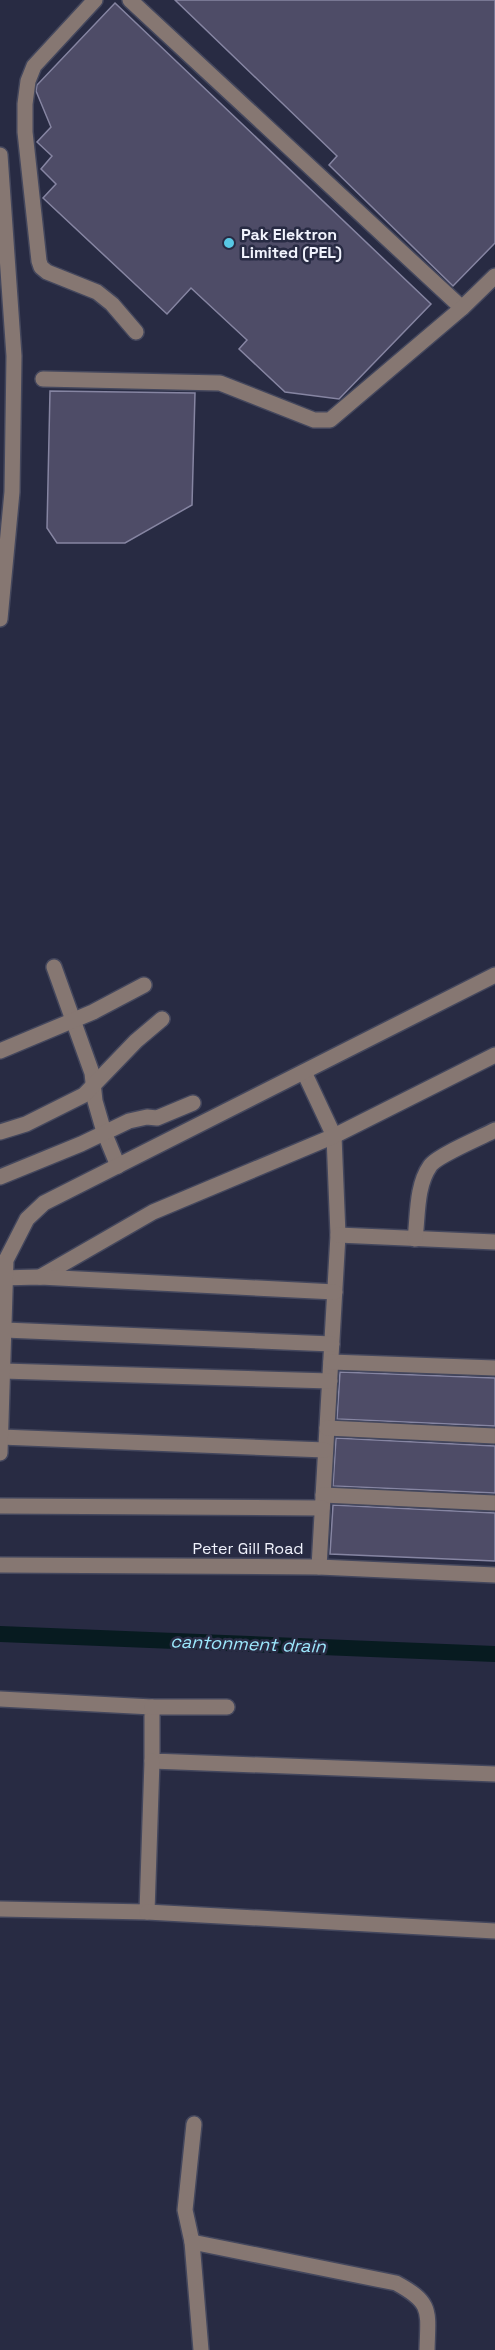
<svg xmlns="http://www.w3.org/2000/svg" width="495" height="2350" viewBox="0 0 495 2350" font-family="'Space Grotesk',sans-serif">
	<style>
		.lines { fill: none; stroke-linecap: round; stroke-linejoin: round }
		.canal { stroke: #071b20; stroke-width: 16 }
		.building { fill: #4e4c67; stroke: #8685a2; stroke-width: 1.5 }
		.minor-casing { stroke: #44475d; stroke-width: 18 }
		.minor { stroke: #867772; stroke-width: 15 }
		.poi-dot { fill: #58c8e4; stroke: #282b43; stroke-width: 2 }
		.labels { text-anchor: middle; stroke-width: 5; stroke-linejoin: round; paint-order: stroke }
		.poi-label { font-size: 16px; font-weight: bold; fill: #f1f3fd; stroke: #282b43; text-anchor: start }
		.street-label { font-size: 16px; fill: #f1f3fd; stroke: #282b43 }
		.water-label { font-size: 18px; font-style: italic; fill: #9ce7fc; stroke: #282b43 }
	</style>
	<rect width="100%" height="100%" fill="#282b43"/>
	<g class="lines">
		<path class="canal" d="M0,1634l495,20"/>
	</g>
	<g class="building">
		<path d="M175,0h320v243l-42,43 -124,-121 8,-9z"/>
		<path d="M115,3l316,301 -92,95 -54,-7 -46,-43 8,-9 -56,-52 -24,26 -124,-116 13,-14 -15,-15 11,-13 -15,-14 14,-15 -15,-36 1,-6z"/>
		<path d="M50,391l145,2 -3,112 -67,38h-68l-10,-15z"/>
		<path d="M340,1372l155,6v48l-158,-7z"/>
		<path d="M336,1438l159,8v47l-162,-7z"/>
		<path d="M333,1505l162,8v48l-165,-7z"/>
	</g>
	<g class="lines">
		<g class="minor-casing">
			<g id="minor">
				<path d="M95,0l-61,66 -6,15 -3,23v28l14,129 2,6 6,5 50,20 15,12 24,28"/>
				<path d="M130,0l332,308"/>
				<path d="M0,155l14,201 -2,136 -12,127"/>
				<path d="M43,379l177,4 94,37h16l132,-112 33,-32"/>
				<path d="M54,967l38,106 3,28 9,31 14,34"/>
				<path d="M0,1051l93,-39 51,-27"/>
				<path d="M304,1072l30,64 4,99 -19,332"/>
				<path d="M0,1132l26,-8 58,-29 52,-54 26,-22"/>
				<path d="M0,1177l81,-33 48,-23 18,-4 10,1 36,-15"/>
				<path d="M338,1235l157,7"/>
				<path d="M415,1239c3,-23 1,-53 15,-73 6,-10 52,-29 65,-36"/>
				<path d="M40,1277l113,-65 181,-76 161,-81"/>
				<path d="M0,1278l40,-1 295,15"/>
				<path d="M5,1330l327,14"/>
				<path d="M331,1362l164,6"/>
				<path d="M3,1371l327,10"/>
				<path d="M327,1428l168,8"/>
				<path d="M1,1437l324,13"/>
				<path d="M0,1453l6,-193 21,-41 17,-16 451,-228"/>
				<path d="M323,1495l172,8"/>
				<path d="M0,1506l322,2"/>
				<path d="M0,1565l319,2 176,8"/>
				<path d="M0,1699l152,8v54l343,13"/>
				<path d="M152,1707h75"/>
				<path d="M0,1909l147,3 5,-151"/>
				<path d="M147,1912l348,19"/>
				<path d="M192,2242l-7,-32 9,-86"/>
				<path d="M201,2350l-9,-108 204,41c37,20 32,28 31,67"/>
			</g>
		</g>
		<use href="#minor" class="minor"/>
	</g>
	<circle class="poi-dot" cx="229" cy="243" r="6"/>
	<g class="labels">
		<g class="poi-label">
			<text x="241" y="240">Pak Elektron<tspan x="241" dy="18">Limited (PEL)</tspan></text>
		</g>
		<g class="street-label">
			<text x="248" y="1554">Peter Gill Road</text>
		</g>
		<g class="water-label">
			<text transform="translate(248 1644) rotate(2)" y="6">cantonment drain</text>
		</g>
	</g>
</svg>
